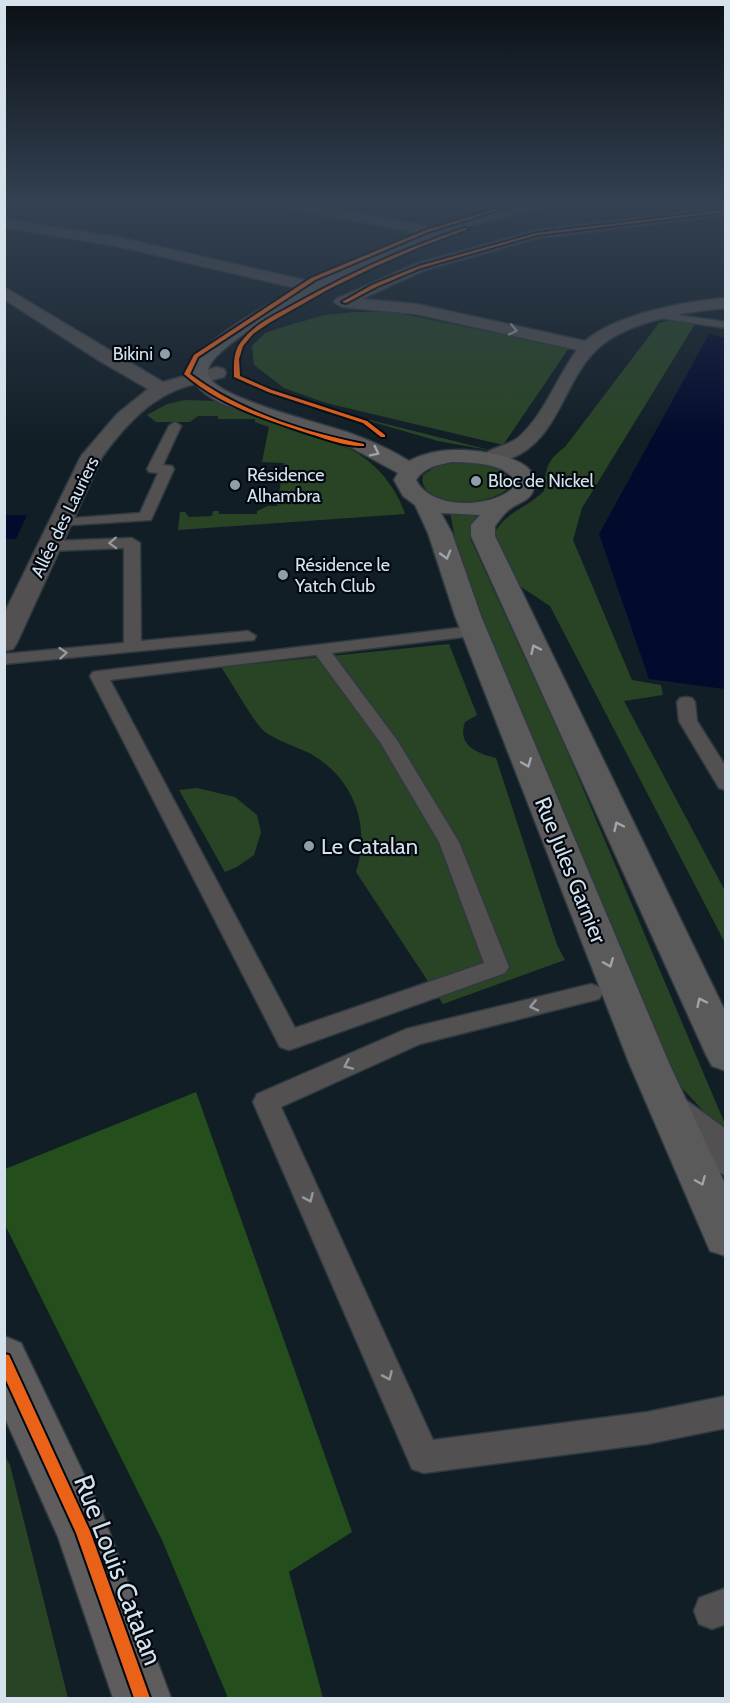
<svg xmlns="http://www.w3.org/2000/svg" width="730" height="1703" viewBox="0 0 730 1703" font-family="Cabin,sans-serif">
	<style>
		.green { fill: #294425 }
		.forest { fill: #244e1c }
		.water { fill: #020a2d }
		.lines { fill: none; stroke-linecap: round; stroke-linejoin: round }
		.lane-casing { stroke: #2f3940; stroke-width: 3 }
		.street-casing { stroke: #2f3940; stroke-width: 3 }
		.secondary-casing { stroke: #2f3940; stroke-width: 3 }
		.primary-casing { stroke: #2f3940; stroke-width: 3 }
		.lane { fill: #525050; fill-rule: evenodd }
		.street { fill: #525050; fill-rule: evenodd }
		.secondary { fill: #5e5c5c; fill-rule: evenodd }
		.primary { fill: #5b5a5b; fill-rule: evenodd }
		.cycleway-casing { stroke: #02080f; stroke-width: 4 }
		.cycleway { fill: #ea6118; fill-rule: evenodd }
		.oneway { stroke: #94999e }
		.oneway2 { stroke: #9ea5ab }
		.poi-dot { fill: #919da7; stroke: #02080f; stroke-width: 2 }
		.labels { text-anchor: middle; stroke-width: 4.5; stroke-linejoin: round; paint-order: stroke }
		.far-poi-label { font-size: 18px; fill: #d5e2ec; stroke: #02080f; text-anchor: start }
		.far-street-label { font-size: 18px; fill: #d5e2ec; stroke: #02080f }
		.poi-label { font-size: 22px; fill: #d5e2ec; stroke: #02080f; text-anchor: start }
		.street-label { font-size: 22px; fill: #d5e2ec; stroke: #02080f }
		.near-street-label { font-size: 27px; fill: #d5e2ec; stroke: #02080f }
	</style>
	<rect width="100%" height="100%" fill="#121e26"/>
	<g class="green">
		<path d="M354,312h39l176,36 -66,97 -177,-42 -42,-15 -30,-23 -2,-19 13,-13 28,-9 32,-9z"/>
		<path d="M675,319l20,5 -113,184 -9,32 59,140 29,5 2,10 -39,6 101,190v52l-175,-337 -32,-21 -24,-50c10,-23 33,-27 50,-44 2,-23 2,-30 21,-44l94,-124z"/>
		<path d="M185,400l30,1 135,48c25,13 46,37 55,65l-227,16 2,-18h5l4,5 23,-1 1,-5h6v3h38v-3l11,-5h9l7,-43 -22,-1 7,-35 -14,-5v-3h-37v-3h-20l-8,6h-34l-9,-7 20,-11z"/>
		<path d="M342,413l152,38 -56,-10z"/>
		<path d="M451,462c21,-1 43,0 58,16l2,7c-18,25 -96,22 -88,-10l15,-10z"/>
		<path d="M450,512l27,2 -7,24 94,206 161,380v10l-57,-61 -205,-493z"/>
		<path d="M449,644l28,71 -12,7c-8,23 11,31 31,36l61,187 8,15 -122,44 -87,-132c15,-47 -2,-93 -45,-118 -12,-6 -37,-15 -46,-22 -11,-9 -34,-51 -44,-65z"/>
		<path d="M197,788l38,9 22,18 4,17 -7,23 -17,12 -12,5 -46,-82z"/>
		<path d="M4,1454l6,11 58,233h-63z"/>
	</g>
	<path class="forest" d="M196,1092l156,440 -63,40 34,126h-95l-66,-158 -157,-315v-56z"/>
	<g class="water">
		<path d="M709,334l17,4 -1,351 -76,-10 -50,-145z"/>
		<path d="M5,515h22l-11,24h-11z"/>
	</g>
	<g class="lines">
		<g class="lane-casing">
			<g id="lane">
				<path d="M565,203h21l-20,5 -4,-3z"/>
				<path d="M657,312l69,10v6l-73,-11 -1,-2z"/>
				<path d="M175,422l6,4 -18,39 9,1 2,3 -23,51 -95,6 -2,-3 2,-3 5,-1 79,-6 18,-40 -9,-1 -2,-3 22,-43z"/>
				<path d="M132,538l8,5 1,98 107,-10 8,5 -2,4 -250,24v-10l120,-11v-95l-73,3 -8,-5 8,-5z"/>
				<path d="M474,626l8,5 -2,4 -148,18 65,87 62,102 50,125 -4,6 -207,74 -9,3 -9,-3 -190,-371 3,-4 6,-1zM316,655l64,87 59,100 45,121 -189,65 -185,-348z"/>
				<path d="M686,697l6,1 3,4 2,19 29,46v23l-7,-2 -40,-67 -2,-19 3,-4z"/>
				<path d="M591,984l8,3 4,6 -4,6 -179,45 -139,63 152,333 214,-28 79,-16v32l-79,16 -223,29 -12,-4 -159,-367 4,-8 149,-65z"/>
				<path d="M726,1588v36l-14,5 -13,-5 -5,-13 5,-13z"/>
			</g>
		</g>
		<g class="street-casing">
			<g id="street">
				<path d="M274,203h27l135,25 7,4 -7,4 -155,-29z"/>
				<path d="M726,207v8l-188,23 -113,32 -63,29 54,5 169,37c34,-28 98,-39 141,-43v10c-38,3 -93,13 -123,36 -40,31 -42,97 -94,115 -10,3 -16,7 -26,4l-4,-4c9,-12 29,-12 41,-23 25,-23 37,-59 57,-86l-161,-36 -74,-7 -8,-5 2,-3 79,-35 122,-34z"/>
				<path d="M4,219l117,19 192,44 8,5 -8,5 -192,-45 -117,-20z"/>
				<path d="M4,287l159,95 54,-15 7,2 2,4 -2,4c-17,5 -34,7 -50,14 -30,13 -53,40 -72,66l-85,186 -4,6 -9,2v-37l77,-158 36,-42 31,-25 -50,-29 -94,-61z"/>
				<path d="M672,1095l14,5 40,29v46l-15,-5 -4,-7 -49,-39 -6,-12 6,-12z"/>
			</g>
		</g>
		<g class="secondary-casing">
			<path id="secondary" d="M4,1336l17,7 81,169 69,186h-58l-55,-161 -54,-121z"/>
		</g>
		<g class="primary-casing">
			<path id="primary" d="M526,203h21l-2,3c-35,10 -72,17 -106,30 -29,11 -249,107 -230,141 12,22 111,46 138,55 22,8 43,17 62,29 13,-7 30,-11 45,-11 20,-1 89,6 80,38 -3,13 -15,14 -24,21 -6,4 -11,12 -15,17v10l231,477v58l-14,-5 -6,-11 -235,-519v-11l9,-10 -39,-2 11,20 29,83 188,447 57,123v70l-16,-5 -81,-188 -174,-447 -27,-83 -13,-28 -12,-9 -9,-16 4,-7 -46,-25 -127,-43c-16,-8 -32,-17 -36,-35 18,-48 190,-121 240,-140 31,-12 65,-19 97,-27zM452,462c19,1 46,0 60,15v12c-23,20 -82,20 -96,-9 8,-13 22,-15 36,-18z"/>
		</g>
		<use href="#lane" class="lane"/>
		<use href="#street" class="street"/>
		<use href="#secondary" class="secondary"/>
		<use href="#primary" class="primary"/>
		<g class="cycleway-casing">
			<g id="cycleway">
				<path d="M517,203h5l-94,29 -113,48 -117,77 -8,17c49,37 113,58 174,70v2c-18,1 -37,-7 -54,-12 -43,-14 -91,-29 -126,-60l10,-19 117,-77 115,-48z"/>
				<path d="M726,210v2l-189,23 -116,33 -45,19 -30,16 -4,-1 30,-17 47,-19 118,-33z"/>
				<path d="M465,228l3,1 -48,18 -46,20 -45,22 -60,34 -16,11 -10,12 -4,13 1,17 32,14 95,31 18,14v2h-4l-18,-14 -95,-31 -34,-15c0,-12 -1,-25 7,-35 12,-17 34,-27 52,-37 55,-31 112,-57 172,-77z"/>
				<path d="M4,1354l5,1 81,176 60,167h-16l-58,-165 -72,-157z"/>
			</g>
		</g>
		<use href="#cycleway" class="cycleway"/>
	</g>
	<defs><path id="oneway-chevron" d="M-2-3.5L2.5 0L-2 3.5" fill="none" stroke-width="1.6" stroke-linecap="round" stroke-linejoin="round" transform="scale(1.5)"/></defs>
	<g class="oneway">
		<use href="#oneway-chevron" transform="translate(513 330) rotate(12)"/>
		<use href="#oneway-chevron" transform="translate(113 543) rotate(178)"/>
		<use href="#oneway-chevron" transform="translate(63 653) rotate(-5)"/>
		<use href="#oneway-chevron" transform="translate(534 1006) rotate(167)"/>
		<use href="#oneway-chevron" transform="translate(348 1065) rotate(156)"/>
		<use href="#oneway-chevron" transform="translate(309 1198) rotate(66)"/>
		<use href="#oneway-chevron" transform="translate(388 1376) rotate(66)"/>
	</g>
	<g class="oneway2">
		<use href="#oneway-chevron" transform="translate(375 452) rotate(26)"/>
		<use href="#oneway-chevron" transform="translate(446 555) rotate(74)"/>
		<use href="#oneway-chevron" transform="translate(535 649) rotate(-115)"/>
		<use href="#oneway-chevron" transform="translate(527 763) rotate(68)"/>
		<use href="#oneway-chevron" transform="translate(618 826) rotate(-115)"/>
		<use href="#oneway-chevron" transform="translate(609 963) rotate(68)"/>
		<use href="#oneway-chevron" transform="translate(701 1002) rotate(-115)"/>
		<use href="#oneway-chevron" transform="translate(701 1181) rotate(67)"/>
	</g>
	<linearGradient id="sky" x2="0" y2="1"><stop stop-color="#0a1015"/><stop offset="0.46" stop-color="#334152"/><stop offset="1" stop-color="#334152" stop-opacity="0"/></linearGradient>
	<rect width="730" height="441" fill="url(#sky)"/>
	<g class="poi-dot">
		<circle cx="165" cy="354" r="6"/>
		<circle cx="476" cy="481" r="6"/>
		<circle cx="235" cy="485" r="6"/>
		<circle cx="283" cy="575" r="6"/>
		<circle cx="309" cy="846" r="6"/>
	</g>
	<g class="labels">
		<g class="far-poi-label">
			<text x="153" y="360" text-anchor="end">Bikini</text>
			<text x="247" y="481">Résidence<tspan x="247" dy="21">Alhambra</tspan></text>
			<text x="488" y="487">Bloc de Nickel</text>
			<text x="295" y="571">Résidence le<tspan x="295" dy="21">Yatch Club</tspan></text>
		</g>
		<g class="far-street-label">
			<text transform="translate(65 517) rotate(-64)" y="6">Allée des Lauriers</text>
		</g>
		<g class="poi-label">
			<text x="321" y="854">Le Catalan</text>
		</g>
		<g class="street-label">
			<text transform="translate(571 870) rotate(68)" y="8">Rue Jules Garnier</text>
		</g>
		<g class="near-street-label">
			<text transform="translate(118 1570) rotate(69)" y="9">Rue Louis Catalan</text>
		</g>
	</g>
	<rect width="730" height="1703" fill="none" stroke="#d5e2ec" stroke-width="12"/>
</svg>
